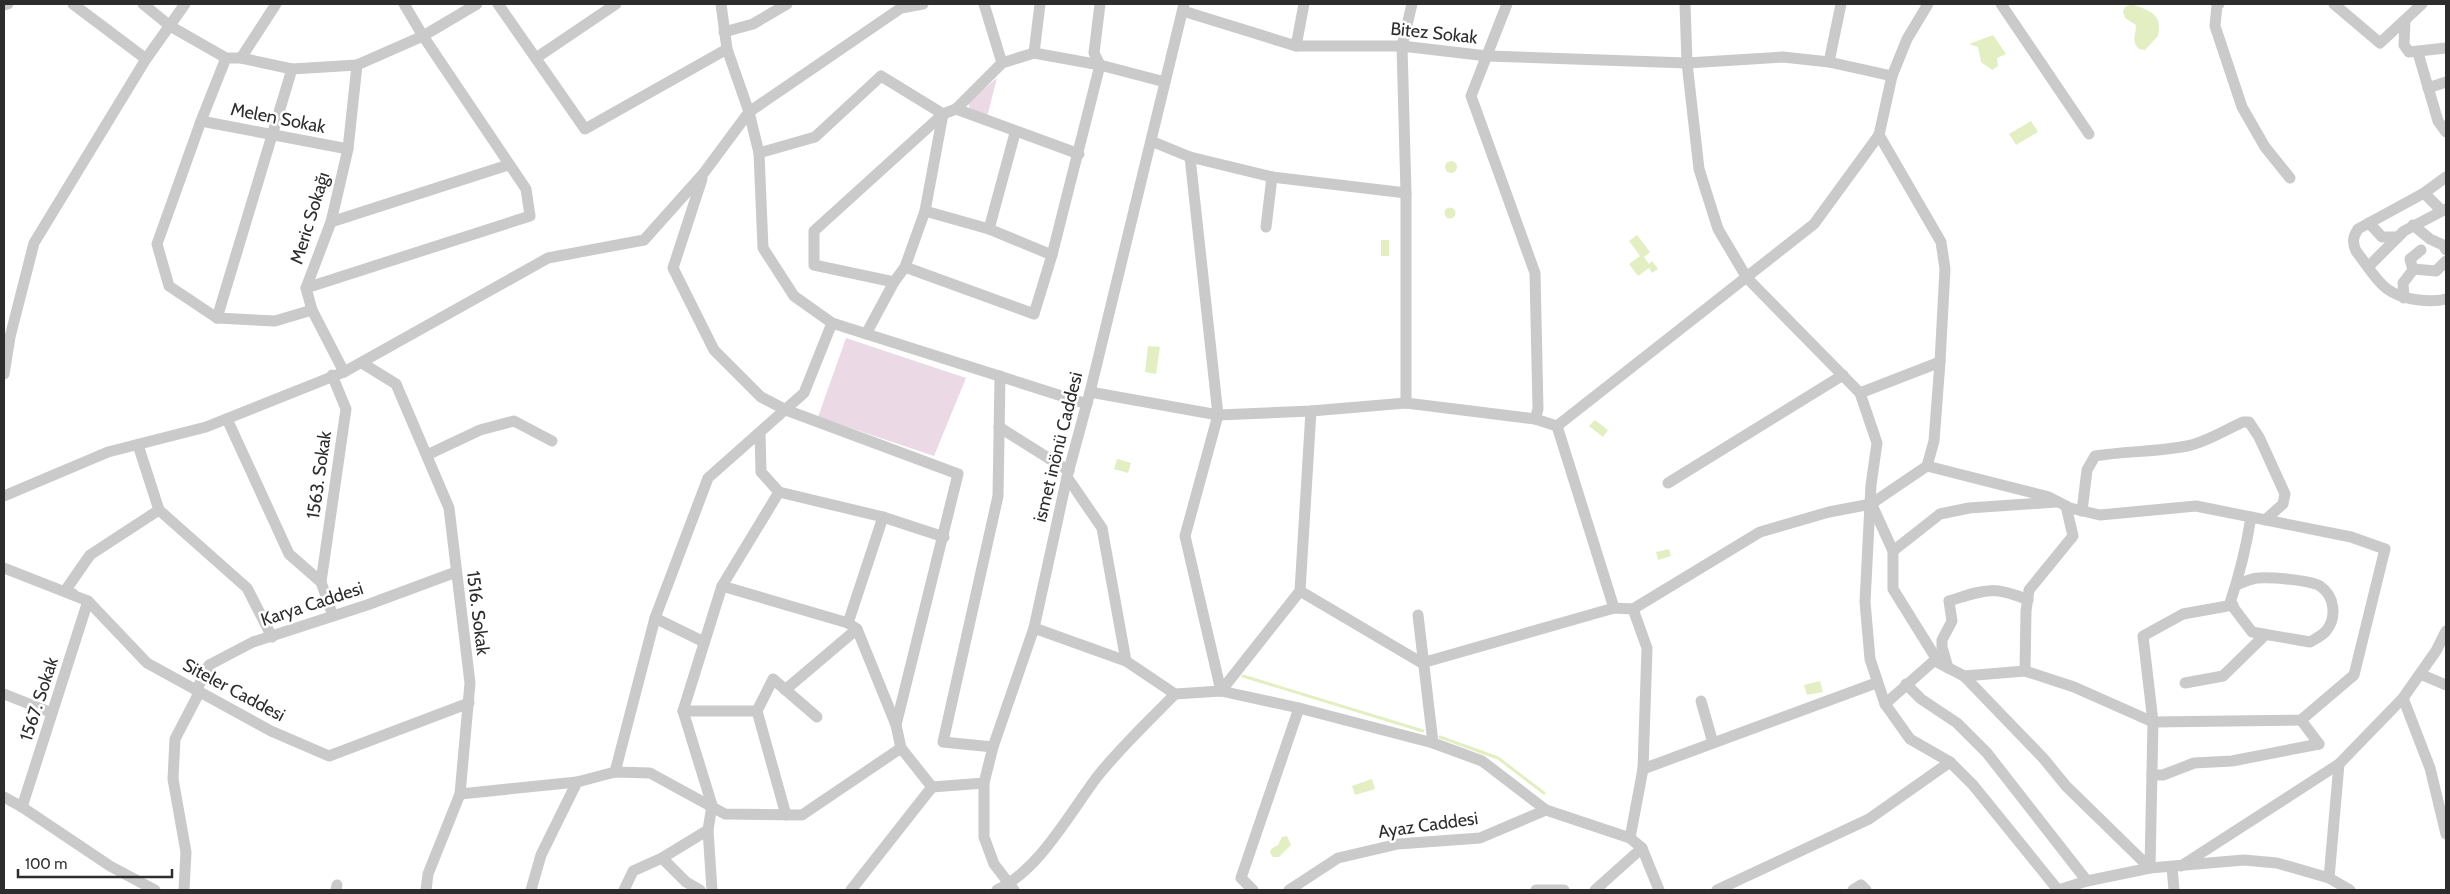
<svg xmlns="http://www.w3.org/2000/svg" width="2450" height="894" viewBox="0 0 2450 894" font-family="Cabin,sans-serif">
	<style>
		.green { fill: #ecd9e6 }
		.water { fill: #e3eec3 }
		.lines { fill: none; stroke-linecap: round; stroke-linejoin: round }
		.stream { stroke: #e3eec3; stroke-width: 3 }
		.minor { stroke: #cacaca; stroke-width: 11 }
		.labels { text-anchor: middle; stroke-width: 5; stroke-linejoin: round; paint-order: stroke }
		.street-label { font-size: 18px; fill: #2d2d2d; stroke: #fff }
	</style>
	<rect width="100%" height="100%" fill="#fff"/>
	<g class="green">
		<path d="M997,78l-10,39 -16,-5 -3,-10z"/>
		<path d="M846,338l120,40 -32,78 -116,-39z"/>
	</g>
	<g class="water">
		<path d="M2132,4c17,7 31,9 26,32l-13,14 -6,-1c-8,-8 -3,-14 -3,-24l-11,-7 -2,-7 2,-4z"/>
		<path d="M1993,35l13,19 -9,4 1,8 -6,4 -11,-8 -3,-15 -9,-3z"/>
		<path d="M2031,121l7,11 -22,13 -7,-11z"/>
		<circle cx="1451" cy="167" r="6"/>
		<circle cx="1450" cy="213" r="5.5"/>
		<path d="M1637,235l13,17 -6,5 5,7 3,-3 6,8 -6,4 -3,-5 -11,8 -9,-12 11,-8 -11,-15z"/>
		<rect x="1381" y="240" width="8" height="16"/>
		<path d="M1148,346l12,1 -4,27 -11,-2z"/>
		<path d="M1595,420l13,10 -5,7 -14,-11z"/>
		<path d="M1117,459l14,4 -3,10 -14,-4z"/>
		<path d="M1669,549l2,7 -13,4 -2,-8z"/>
		<path d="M1820,681l3,11 -16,3 -3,-10z"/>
		<path d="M1372,779l3,10 -20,6 -3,-9z"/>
		<path d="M1287,836l4,9 -12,12h-6l-3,-4 1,-4 7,-4 4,-8z"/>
	</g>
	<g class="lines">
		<g class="stream">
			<path d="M1243,676l180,55"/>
			<path d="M1440,737l58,21 46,35"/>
		</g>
		<g class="minor">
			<path d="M73,4l73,55"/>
			<path d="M143,4l27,22 56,32h15l51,11 65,-4 66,-29 54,-32"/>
			<path d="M498,4l87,125 142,-80"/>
			<path d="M721,4l6,45 22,63 10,41 4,95 31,48 38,27 255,81"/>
			<path d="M984,4l18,59"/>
			<path d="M1507,4l-36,92 64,177 3,136 -3,10"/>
			<path d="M1685,4l2,59 12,106 19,60 29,49 113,115 17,50 -6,42 -6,117 5,57 15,45 25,35 40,23 23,23 85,105"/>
			<path d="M2001,4l88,130"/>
			<path d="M2219,4l-2,1 -2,21 27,81 23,40 25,31"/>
			<path d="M2334,4l46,39 42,-39"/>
			<path d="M4,5l4,-1"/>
			<path d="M1183,11l113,35h106l85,10 200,7 96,-6 46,5 63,14"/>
			<path d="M2405,20l-1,25 5,7 37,-4"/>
			<path d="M724,32l29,-8 34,-20"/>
			<path d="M1296,46l8,-42"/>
			<path d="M1034,53l6,-49"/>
			<path d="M2418,53l20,68 8,11"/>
			<path d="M226,58l-25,63 -44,123 12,42 48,32 58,3 37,-11"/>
			<path d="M241,58l35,-54"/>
			<path d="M536,58l80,-54"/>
			<path d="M1829,62l12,-58"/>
			<path d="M2428,88l18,-6"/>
			<path d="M956,109l123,45"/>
			<path d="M201,121l147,28"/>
			<path d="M1151,141l39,16 82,20 134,16"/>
			<path d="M759,153l56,-16 66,-61 62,38 -129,117v34l80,17"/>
			<path d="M1190,157l28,258 -33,121 36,155 79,-100 11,-180"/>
			<path d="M2446,177l-22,16 -66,36c-5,8 -6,13 -2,22 21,27 26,45 63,49 9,1 19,1 27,-1"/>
			<path d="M702,179l-29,89 41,82 47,47 25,13 172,64 -62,251 5,23"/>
			<path d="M2424,193l17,17"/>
			<path d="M925,211l64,18 63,26"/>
			<path d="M331,222l177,-57"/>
			<path d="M2369,223l13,14h16"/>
			<path d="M2413,225l17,14 13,6 3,5"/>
			<path d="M1266,227l6,-50"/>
			<path d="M989,229l26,-96"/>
			<path d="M905,267l129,47 18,-59 48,-190 -6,-12 6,-49"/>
			<path d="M2368,267l36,-36 42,-22"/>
			<path d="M2413,269l23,2 10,-10"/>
			<path d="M306,288l224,-72 -4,-27 -103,-153 -19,-32"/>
			<path d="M2404,298l-1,-15 10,-13 -3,-11 11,-9"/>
			<path d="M217,318l75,-249"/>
			<path d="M866,334l28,-52 11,-15 20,-56 18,-97 13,-5 46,-46 32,-10 66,12 65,17"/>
			<path d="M362,363l34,21 53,124 21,175 -10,111 -32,80 -2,16"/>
			<path d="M344,372l-32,-62 -6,-22 25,-66 17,-73 9,-84"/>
			<path d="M4,374l6,-37 24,-94 112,-184 39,-55"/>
			<path d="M1090,392l128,23 93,-4 95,-8 129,16 22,7"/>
			<path d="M1860,393l80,-31"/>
			<path d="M1406,403v-210l-4,-147 10,-42"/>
			<path d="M227,419l62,135 32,28 12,34"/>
			<path d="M1557,426l57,182 19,1 14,39 -4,121 -13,69"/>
			<path d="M1557,426l257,-202 65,-89"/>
			<path d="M999,427l70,44"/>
			<path d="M138,445l21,65 88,78 25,49"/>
			<path d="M427,455l53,-25 34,-9 38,20"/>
			<path d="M1927,466l122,31 21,11 30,7 96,-9 155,31 34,12 -31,126 -53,45 -148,2 -79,-35 -49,-16 -61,5"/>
			<path d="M1067,477l35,51 24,133 49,33 46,-3 78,17 134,35 49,18 64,49"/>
			<path d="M1668,483l175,-108"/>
			<path d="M779,492l104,25 61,20"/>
			<path d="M4,496l104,-44 98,-25 138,-55 204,-114 96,-18 59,-66 46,-62 152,-104 22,-4"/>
			<path d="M1872,505l21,46v38l46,74 25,13 80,83 22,27 84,82 3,-146 -10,-86 40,-22 50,-9"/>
			<path d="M2082,511l5,-41 8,-14c30,-5 62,-4 92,-10 20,-4 38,-16 56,-24h6l10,15 26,57 -2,10 -18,16"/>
			<path d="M883,517l-35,106 9,6 39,96"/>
			<path d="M1893,551l47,-37 29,-6 87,-6"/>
			<path d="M4,568l84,33 59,62 124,68 58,25 140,-53"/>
			<path d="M321,582l25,-173 -14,-34"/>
			<path d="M2236,585c7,-2 15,-7 22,-7 13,-1 52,2 62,8 15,10 17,32 6,45 -4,5 -11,8 -16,11l-58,-10 -22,-29c10,-30 16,-54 21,-86"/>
			<path d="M722,586l126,37"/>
			<path d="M1300,591l122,72 192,-55"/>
			<path d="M73,594l-8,-3 25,-36 69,-45"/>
			<path d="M1633,609l127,-77 69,-20 42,-8 56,-38 7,-25 6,-79 5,-93 -4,-27 -62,-107 13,-59 15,-37 21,-35"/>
			<path d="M1418,615l15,128"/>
			<path d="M655,618l49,24"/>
			<path d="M1034,628l92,33"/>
			<path d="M1948,668l-6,-21v-7l10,-19 -3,-20c35,-11 43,-16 79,-1"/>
			<path d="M2025,671l1,-60 3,-21 44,-54 -7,-30"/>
			<path d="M2420,674l26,11"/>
			<path d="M2185,683l38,-7 42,-41"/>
			<path d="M1906,684l15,15 36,24 30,30 100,128"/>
			<path d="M785,690l72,-61"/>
			<path d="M196,691l13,-26 44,-23 114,-37 89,-33"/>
			<path d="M4,694l48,19"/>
			<path d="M2403,698l27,70 16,66"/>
			<path d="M1701,701l12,42"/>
			<path d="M1885,704l51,-45"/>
			<path d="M683,711h74"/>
			<path d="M2301,720l18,24"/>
			<path d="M993,747l-50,-5 55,-246 2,-120"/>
			<path d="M1643,769l233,-86"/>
			<path d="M615,772l40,-154 53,-140 96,-85 28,-70"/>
			<path d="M2152,775h11l31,-12 38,-2 87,-17"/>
			<path d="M460,794l117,-12 38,-10 35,1 75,41 77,1 99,-67 31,39 52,-4"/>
			<path d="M4,797l18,10 88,59 45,24"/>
			<path d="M22,807l66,-206"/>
			<path d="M786,815l-29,-104 16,-32 44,38"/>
			<path d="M662,858l24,24 14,8"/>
			<path d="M2181,866l158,-102 64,-66 33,-47 10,-20"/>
			<path d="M2172,867l2,23"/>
			<path d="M2329,878l10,-114"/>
			<path d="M184,890l2,-38 -13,-73 2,-40 24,-46"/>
			<path d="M336,890l1,-5"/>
			<path d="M531,890l10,-35 36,-73"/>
			<path d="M624,890l9,-19 29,-13 46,-28"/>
			<path d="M712,890l-4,-60 4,-25 -29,-94 39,-125 57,-94 -18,-20 -1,-39"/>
			<path d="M851,890l81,-103"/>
			<path d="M997,890c43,-21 72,-76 100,-113 24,-30 52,-56 78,-83"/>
			<path d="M1014,890l-20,-26 -10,-27v-54l9,-36 41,-119 33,-151 23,-85 94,-388"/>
			<path d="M1253,890l-12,-12 58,-170"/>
			<path d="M1289,890l49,-32 60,-14 82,-6 66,-28 84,28 12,10 17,42"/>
			<path d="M1536,890h28"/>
			<path d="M1595,890l47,-42"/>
			<path d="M1717,890l152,-71 81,-57"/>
			<path d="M1853,890l8,-5 5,5"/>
			<path d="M2058,890l29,-9 63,-13 94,-8 33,3 52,15 21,12"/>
		</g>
	</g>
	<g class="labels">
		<g class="street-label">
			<text transform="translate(1434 33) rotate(6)" y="6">Bitez Sokak</text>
			<text transform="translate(278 118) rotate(11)" y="6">Melen Sokak</text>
			<text transform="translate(310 218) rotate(-73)" y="6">Meric Sokağı</text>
			<text transform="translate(1058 447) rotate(-76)" y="6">ismet inönü Caddesi</text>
			<text transform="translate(319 475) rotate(-82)" y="6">1563. Sokak</text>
			<text transform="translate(312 604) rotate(-18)" y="6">Karya Caddesi</text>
			<text transform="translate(478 613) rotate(83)" y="6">1516. Sokak</text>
			<text transform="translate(234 690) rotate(28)" y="6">Siteler Caddesi</text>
			<text transform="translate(39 699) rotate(-72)" y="6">1567. Sokak</text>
			<text transform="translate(1428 825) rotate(-8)" y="6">Ayaz Caddesi</text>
		</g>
	</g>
	<rect width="2450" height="894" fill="none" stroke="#2d2d2d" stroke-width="10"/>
	<path d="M18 869v8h154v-8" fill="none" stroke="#2d2d2d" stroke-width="2.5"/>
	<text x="25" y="869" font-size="15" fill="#2d2d2d" stroke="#ffffff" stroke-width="4" paint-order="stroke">100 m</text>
</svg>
